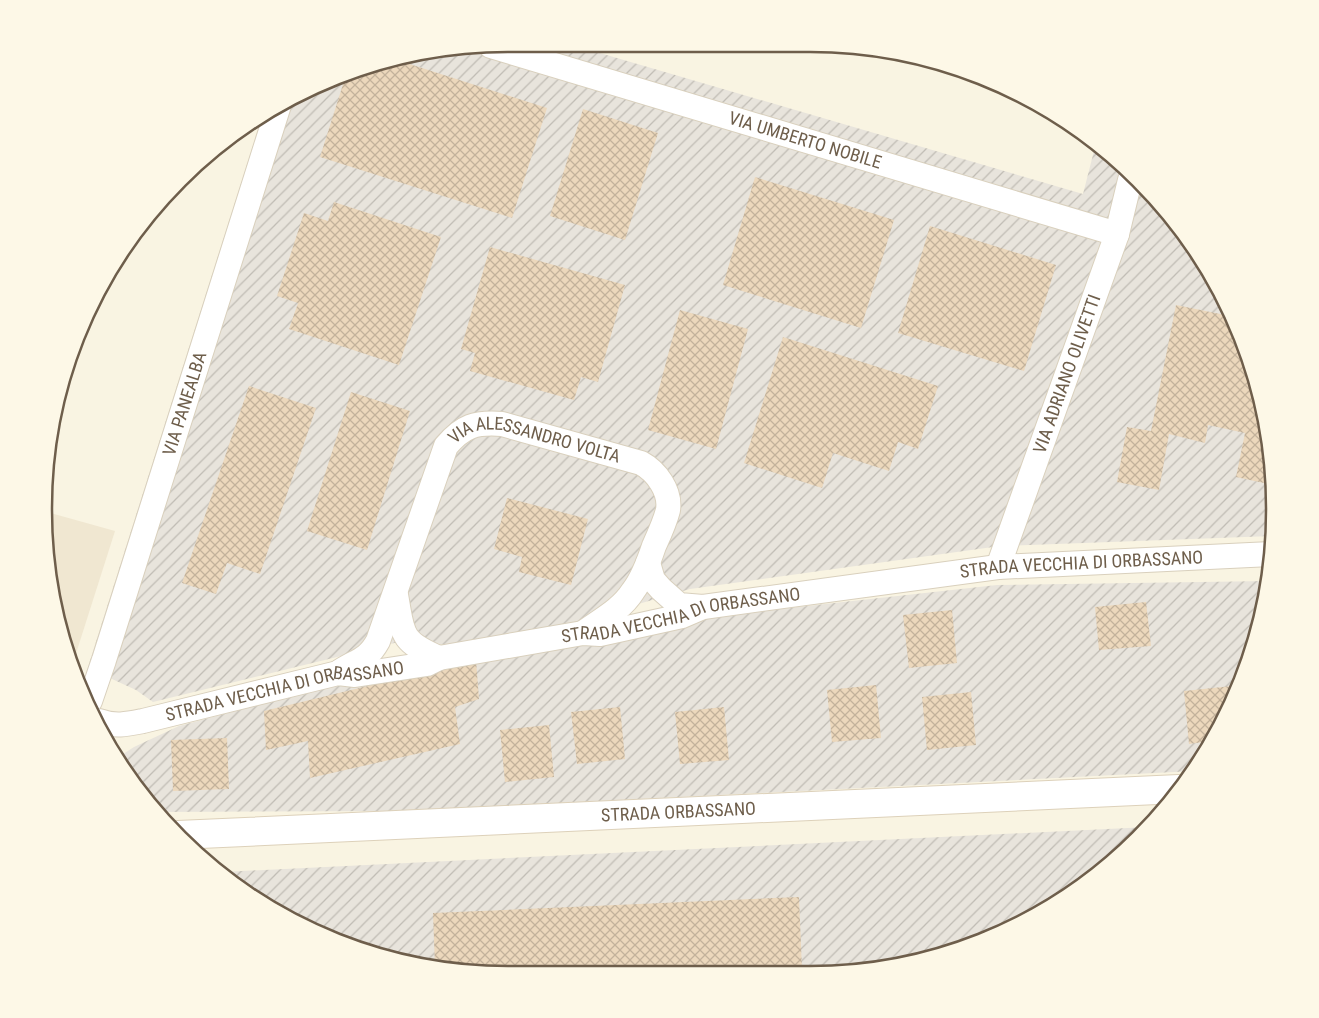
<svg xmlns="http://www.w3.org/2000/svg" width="1319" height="1018" viewBox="0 0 1319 1018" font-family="'Roboto Condensed',sans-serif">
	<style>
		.residential { fill: #f0e7d1 }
		.industrial { fill: url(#industrial-furrows) }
		.building { fill: url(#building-cross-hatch) }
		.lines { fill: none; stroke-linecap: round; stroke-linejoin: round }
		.street-casing { stroke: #d9d0bd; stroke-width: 26 }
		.secondary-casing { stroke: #ddd1ba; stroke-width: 30 }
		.street { stroke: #fff; stroke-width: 24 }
		.secondary { stroke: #fff; stroke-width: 28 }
		.labels { text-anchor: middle; stroke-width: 5; stroke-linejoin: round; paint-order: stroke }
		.street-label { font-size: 18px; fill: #6e5e4b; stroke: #fdf8e7 }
		.rim { fill: none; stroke: #6e5e4b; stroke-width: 2.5 }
	</style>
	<defs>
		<pattern id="industrial-furrows" width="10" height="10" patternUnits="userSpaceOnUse" patternTransform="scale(1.25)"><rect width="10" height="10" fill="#e8e4dc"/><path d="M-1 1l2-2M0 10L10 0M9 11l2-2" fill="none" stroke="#c0bcb4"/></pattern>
		<pattern id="building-cross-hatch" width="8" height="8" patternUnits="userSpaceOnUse" patternTransform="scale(1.25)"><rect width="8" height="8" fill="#ecd8bc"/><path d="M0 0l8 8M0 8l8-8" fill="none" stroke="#c3b29b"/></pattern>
	</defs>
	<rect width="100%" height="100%" fill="#f9f4e2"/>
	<path class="residential" d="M47,512l68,19 -43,135 -4,-8 -23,-119z"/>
	<g class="industrial">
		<path d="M509,44h60l514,150 13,-51 101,108 43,80 26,88 9,90 -2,27 -273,10 -310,43 -117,34 -123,23 -15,-3 -12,-7 -270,66 -17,-12 -24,-11 -29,10 -1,-3 180,-569 14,-11 112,-46z"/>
		<path d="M1268,581l-2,19 -26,87 -46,84 -788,40 -248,1 -36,-45 -6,-11h4l14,-9 45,-21 139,-37 77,-17 294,-53 308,-34z"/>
		<path d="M1148,827l-9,11 -71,58 -108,53 -90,21h-422l-117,-31 -80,-43 -29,-24z"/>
	</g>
	<g class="building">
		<path d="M394,59l153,49 -35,110 -192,-61 25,-79 43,-18z"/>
		<path d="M583,109l75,24 -33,107 -75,-24z"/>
		<path d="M755,177l139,43 -33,108 -138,-43z"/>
		<path d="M334,202l107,35 -42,128 -110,-36 9,-26 -21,-7 27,-83 24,8z"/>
		<path d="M930,226l126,39 -32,106 -126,-38z"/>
		<path d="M490,247l135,38 -27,97 -17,-5 -7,23 -104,-29 5,-18 -14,-4z"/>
		<path d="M1176,305l54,11v-3l10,18 26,88 7,66 -37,-8 9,-44 -37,-8 -3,18 -36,-9 -10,56 -42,-8 10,-55 24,4z"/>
		<path d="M680,310l68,19 -32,120 -68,-19z"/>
		<path d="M783,337l155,49 -20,63 -20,-7 -9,29 -56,-18 -11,35 -78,-25z"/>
		<path d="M249,386l67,22 -56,166 -33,-11 -11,31 -34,-11z"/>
		<path d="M351,392l59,19 -43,139 -60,-19z"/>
		<path d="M507,498l81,21 -17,66 -52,-13 3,-15 -28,-8z"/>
		<path d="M1146,602l5,44 -52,4 -4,-43z"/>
		<path d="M952,610l5,53 -48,5 -6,-53z"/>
		<path d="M476,660l3,39 -24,8 5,37 -150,34 -2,-37 -42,9 -2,-39z"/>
		<path d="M876,685l5,53 -49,4 -5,-52z"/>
		<path d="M1232,686l2,13 -23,42 -22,3 -5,-53z"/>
		<path d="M971,692l5,53 -49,5 -5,-53z"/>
		<path d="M620,707l5,52 -48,5 -6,-52z"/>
		<path d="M724,707l5,53 -49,4 -5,-52z"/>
		<path d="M549,725l5,52 -49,5 -5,-52z"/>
		<path d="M227,738l2,51 -56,2 -2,-51z"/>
		<path d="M799,897l3,73h-354l-13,-3 -2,-54z"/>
	</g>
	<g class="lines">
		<g class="street-casing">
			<g id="street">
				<path id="s1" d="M491,46l626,188"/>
				<path d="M648,563l5,17 8,9 18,16 24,2"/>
				<path id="s2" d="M998,567l119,-333 13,-54"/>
				<path d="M396,595c7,38 3,46 43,63"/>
				<path id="s3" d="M339,672c18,-12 28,-11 39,-31l68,-195c17,-20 29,-24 56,-22l139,39c15,8 30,28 27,47 -3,12 -9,25 -14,36 -5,15 -11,32 -21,45 -12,19 -32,29 -50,42"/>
				<path id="s4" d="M90,701l14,-41 175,-555"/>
				<path id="s5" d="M99,721c16,6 29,3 44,0l195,-48 17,2 72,-11 12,-6 144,-25 17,1 82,-18 21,-9 295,-40 273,-13"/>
			</g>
		</g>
		<g class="secondary-casing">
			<g id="secondary">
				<path id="s6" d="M178,835l1001,-46"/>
			</g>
		</g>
		<use href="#street" class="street"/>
		<use href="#secondary" class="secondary"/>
	</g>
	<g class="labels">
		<g class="street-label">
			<text dy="6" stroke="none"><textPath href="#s1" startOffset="328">VIA UMBERTO NOBILE</textPath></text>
			<text dy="6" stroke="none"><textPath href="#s2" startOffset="205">VIA ADRIANO OLIVETTI</textPath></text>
			<text dy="6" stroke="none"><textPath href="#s4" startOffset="312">VIA PANEALBA</textPath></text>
			<text dy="6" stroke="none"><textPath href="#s3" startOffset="354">VIA ALESSANDRO VOLTA</textPath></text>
			<text dy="6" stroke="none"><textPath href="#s5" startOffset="1000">STRADA VECCHIA DI ORBASSANO</textPath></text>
			<text dy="6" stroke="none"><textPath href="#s5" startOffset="595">STRADA VECCHIA DI ORBASSANO</textPath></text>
			<text dy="6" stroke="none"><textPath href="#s5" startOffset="190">STRADA VECCHIA DI ORBASSANO</textPath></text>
			<text dy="6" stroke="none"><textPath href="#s6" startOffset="501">STRADA ORBASSANO</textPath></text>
		</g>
	</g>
	<path d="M0 0H1319V1018H0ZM508 52H810A456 456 0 0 1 1266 508V510A456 456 0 0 1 810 966H508A456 456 0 0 1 52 510V508A456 456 0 0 1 508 52Z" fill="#fdf8e7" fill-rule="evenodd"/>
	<path class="rim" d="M508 52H810A456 456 0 0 1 1266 508V510A456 456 0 0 1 810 966H508A456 456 0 0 1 52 510V508A456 456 0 0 1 508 52Z"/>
</svg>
